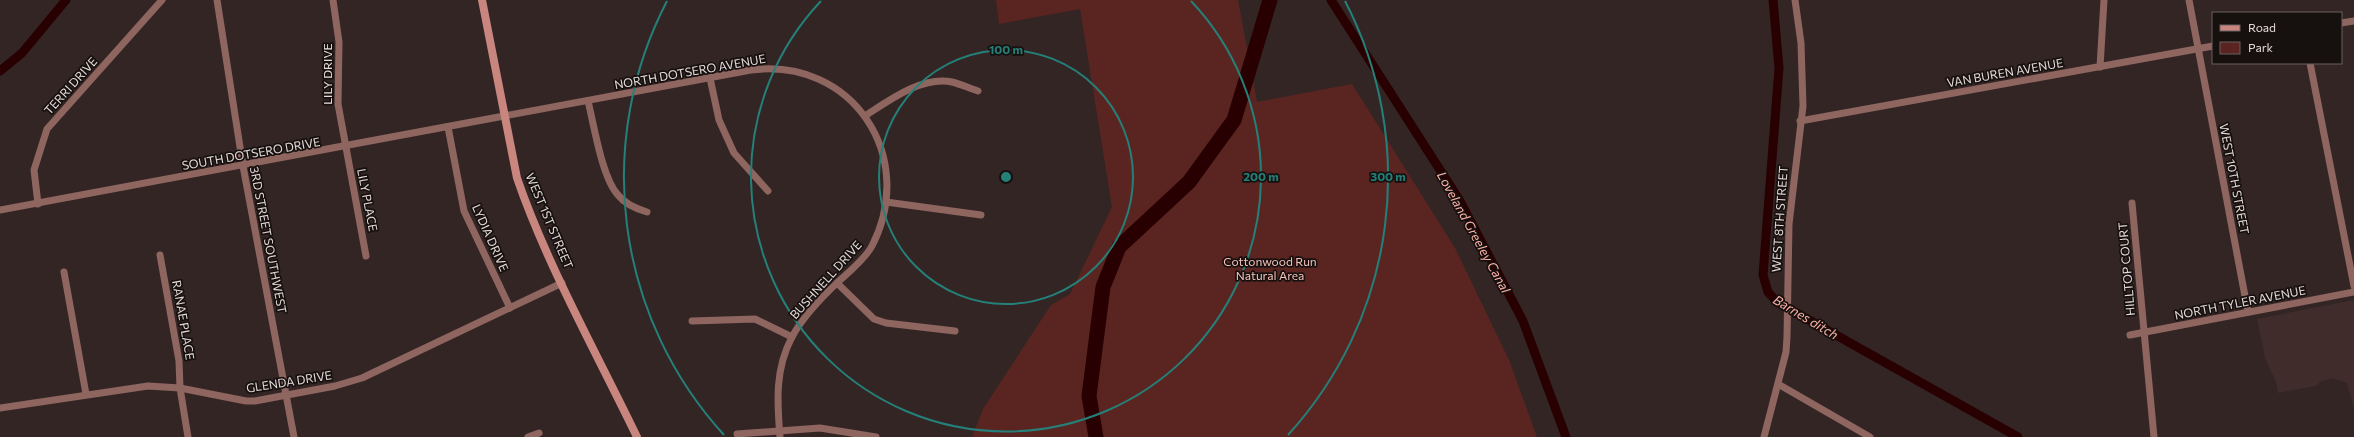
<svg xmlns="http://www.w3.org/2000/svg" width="2354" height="437" viewBox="0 0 2354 437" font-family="Commissioner,sans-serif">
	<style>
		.built { fill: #402c2a }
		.green { fill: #5a2521 }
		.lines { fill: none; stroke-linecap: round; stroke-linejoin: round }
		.canal { stroke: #290001; stroke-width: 9 }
		.river { stroke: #290001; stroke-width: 15 }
		.minor { stroke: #8f6560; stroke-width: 7 }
		.secondary { stroke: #c9867f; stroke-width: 8 }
		.ring { fill: none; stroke: #248079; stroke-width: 2 }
		.labels { text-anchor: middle; stroke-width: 3.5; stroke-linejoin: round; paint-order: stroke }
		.street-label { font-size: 12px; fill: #e4dad9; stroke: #16100f }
		.park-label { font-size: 12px; fill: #f7c3bc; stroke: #16100f }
		.water-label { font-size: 13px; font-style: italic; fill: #fdb0a7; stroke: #16100f }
		.centre { fill: #248079; stroke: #16100f; stroke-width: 2 }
		.ring-label { font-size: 12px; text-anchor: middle; font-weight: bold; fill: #248079; stroke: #16100f; stroke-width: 3.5; stroke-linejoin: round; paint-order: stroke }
	</style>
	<rect width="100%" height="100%" fill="#332524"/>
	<path class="built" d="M2354,300v109l-7,-26 -14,-5 -11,3 -7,5 -37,7 -2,-11 -11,-24 -8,-39z"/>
	<path class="green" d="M996,0h242l19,102 95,-18 103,164 54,112 28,77h-565l11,-28 68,-104 19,-11 42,-87 -32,-198 -81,15z"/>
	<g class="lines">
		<g class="canal">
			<path d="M1331,0l129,201 63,120 43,116"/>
			<path d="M1773,0l6,68 -16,207 5,17 9,10 241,135"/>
			<path d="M0,71l22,-18 44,-53"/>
		</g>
		<path class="river" d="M1096,437l-7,-41 14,-109 16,-40 70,-65 45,-62 36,-120"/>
		<g class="minor">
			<path d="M217,0l26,166 51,271"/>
			<path d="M333,0l6,42 -1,62 28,152"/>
			<path d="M2189,0l59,312"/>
			<path d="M2341,23l13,-2"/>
			<path d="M2310,63l44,223"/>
			<path d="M2100,67l4,-67"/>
			<path d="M710,78l9,42 15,33 34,38"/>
			<path d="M588,101c6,24 14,77 30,94 7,9 19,14 29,17"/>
			<path d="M865,116c23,-15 56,-40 87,-34 8,2 17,6 26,9"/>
			<path d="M1800,121l413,-75"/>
			<path d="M448,127l16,84 46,97"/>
			<path d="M886,202l95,13"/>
			<path d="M2132,203l22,234"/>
			<path d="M38,204l-4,-34 13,-41 115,-129"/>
			<path d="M0,210l751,-140c101,-13 167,86 121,176 -7,13 -22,25 -33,35 -17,16 -36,35 -47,56 -17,32 -15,64 -12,100"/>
			<path d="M160,255l19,106 1,27 8,49"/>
			<path d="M64,272l22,122"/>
			<path d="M837,283l37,36 12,4 69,8"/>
			<path d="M692,321l63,-2 37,18"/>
			<path d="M2130,335l224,-43"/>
			<path d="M1778,384l92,53"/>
			<path d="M0,408l148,-22 32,2 66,13h9l80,-15 27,-8 200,-95"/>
			<path d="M737,434l83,-6 56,9"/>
			<path d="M528,437l11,-4"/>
			<path d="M1764,437l22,-85 1,-15 2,-113 14,-118 -2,-63 -6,-43"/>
		</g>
		<path class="secondary" d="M482,0l35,178c30,87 80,176 120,259"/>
	</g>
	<g class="ring">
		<circle cx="1006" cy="177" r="127"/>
		<path d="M1191 1A255 255 0 1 1 821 1"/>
		<path d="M724 435A382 382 0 0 1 667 1M1345 1A382 382 0 0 1 1288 435"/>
	</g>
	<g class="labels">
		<g class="street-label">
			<text transform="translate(690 72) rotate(-10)" y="4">NORTH DOTSERO AVENUE</text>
			<text transform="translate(2005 73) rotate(-10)" y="4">VAN BUREN AVENUE</text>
			<text transform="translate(328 74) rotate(-90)" y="4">LILY DRIVE</text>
			<text transform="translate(71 86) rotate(-48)" y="4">TERRI DRIVE</text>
			<text transform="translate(251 154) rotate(-10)" y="4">SOUTH DOTSERO DRIVE</text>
			<text transform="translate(2234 179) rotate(79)" y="4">WEST 10TH STREET</text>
			<text transform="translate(367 200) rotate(79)" y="4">LILY PLACE</text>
			<text transform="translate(1780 219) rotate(-86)" y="4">WEST 8TH STREET</text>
			<text transform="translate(549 221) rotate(67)" y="4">WEST 1ST STREET</text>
			<text transform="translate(490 238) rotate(66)" y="4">LYDIA DRIVE</text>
			<text transform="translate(268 240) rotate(79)" y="4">3RD STREET SOUTHWEST</text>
			<text transform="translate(2127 269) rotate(-95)" y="4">HILLTOP COURT</text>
			<text transform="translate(826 280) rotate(-48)" y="4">BUSHNELL DRIVE</text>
			<text transform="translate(2240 303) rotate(-11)" y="4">NORTH TYLER AVENUE</text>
			<text transform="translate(183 320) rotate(80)" y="4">RANAE PLACE</text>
			<text transform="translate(289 382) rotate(-9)" y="4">GLENDA DRIVE</text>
		</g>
		<g class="park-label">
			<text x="1270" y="266">Cottonwood Run<tspan x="1270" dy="14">Natural Area</tspan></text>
		</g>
		<g class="water-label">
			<text transform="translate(1474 232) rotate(61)" y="5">Loveland Greeley Canal</text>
			<text transform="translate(1806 317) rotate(31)" y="5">Barnes ditch</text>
		</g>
	</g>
	<circle cx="1006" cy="177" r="6" class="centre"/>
	<g class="ring-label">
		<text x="1006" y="54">100 m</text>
		<text x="1261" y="181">200 m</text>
		<text x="1388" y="181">300 m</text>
	</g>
	<rect x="2212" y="12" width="130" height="52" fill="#16100f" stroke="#686160"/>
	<rect x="2220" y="25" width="20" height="6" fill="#c9867f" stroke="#686160"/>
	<text x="2248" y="32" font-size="12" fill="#e4dad9">Road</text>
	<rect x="2220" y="42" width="20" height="12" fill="#5a2521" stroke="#686160"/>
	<text x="2248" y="52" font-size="12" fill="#e4dad9">Park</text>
</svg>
